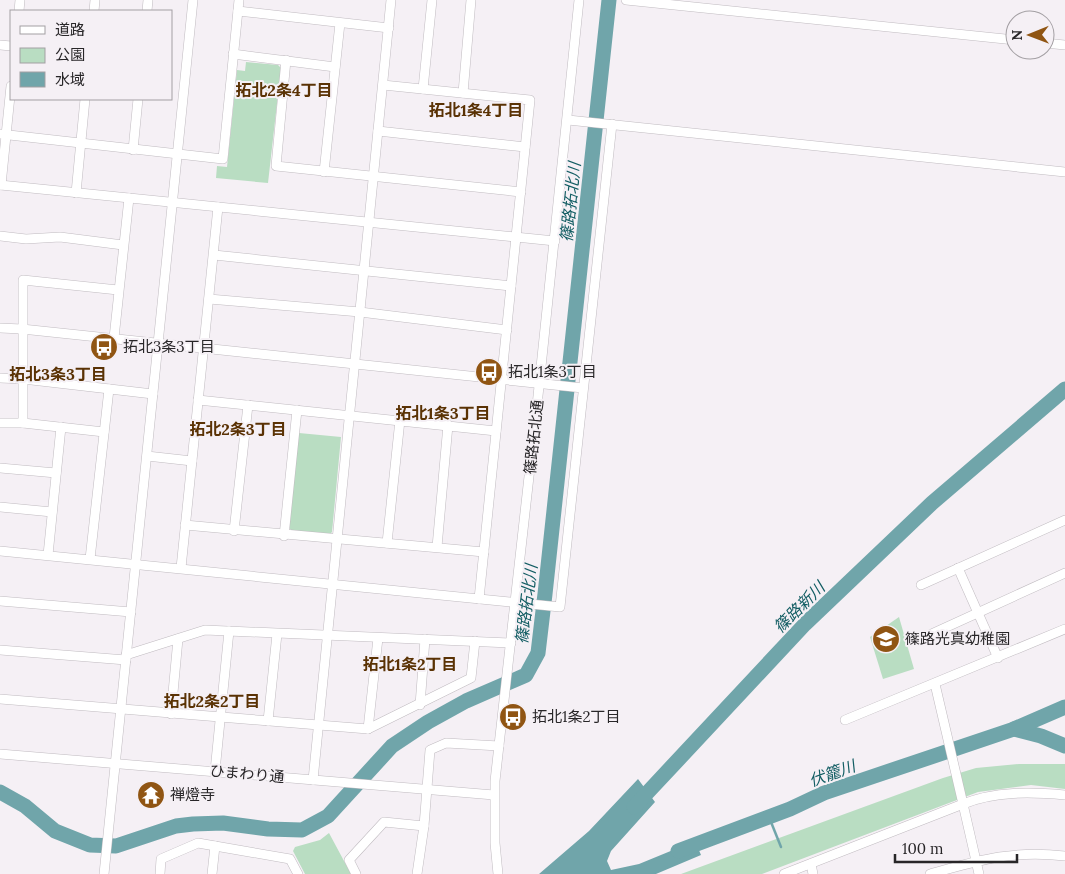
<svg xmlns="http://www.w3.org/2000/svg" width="1065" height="874" viewBox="0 0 1065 874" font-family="Lora,'Noto Sans JP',serif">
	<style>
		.green { fill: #b9ddc2 }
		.water { fill: #70a5aa }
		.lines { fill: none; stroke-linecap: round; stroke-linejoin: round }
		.stream { stroke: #70a5aa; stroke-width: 2.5 }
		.river { stroke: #70a5aa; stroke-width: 15 }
		.minor-casing { stroke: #c0bbc0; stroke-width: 10 }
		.minor { stroke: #fff; stroke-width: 9 }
		.labels { text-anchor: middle; stroke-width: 4; stroke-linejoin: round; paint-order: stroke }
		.poi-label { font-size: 15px; fill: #282628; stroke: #f5f0f5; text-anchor: start }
		.street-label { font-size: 15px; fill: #282628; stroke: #f5f0f5 }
		.neighbourhood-label { font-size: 16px; font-weight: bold; fill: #5a3204; stroke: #f5f0f5 }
		.water-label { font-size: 16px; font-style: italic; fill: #125d63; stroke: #f5f0f5 }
	</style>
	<rect width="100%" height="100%" fill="#f5f0f5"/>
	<g class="green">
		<path d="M246,62l32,3 3,3 -13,115 -52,-5 1,-12 10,1 10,-97 8,1z"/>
		<path d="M299,433l42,4 -9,95 -3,3 -38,-5 -2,-2z"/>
		<path d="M899,617l15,52 -31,10 -13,-42z"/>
		<path d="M1019,764h46v25l-34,-4 -53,7 -216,82h-81l262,-96 33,-10z"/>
		<path d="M329,833l22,41h-46l-12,-23 2,-4 25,-7z"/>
	</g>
	<path class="water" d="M638,779l17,23 -44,49 -4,10 4,9 28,-6 56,-23 6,14 -45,19h-117l50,-43z"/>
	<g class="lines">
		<path class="stream" d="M769,817l12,30"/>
		<g class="river">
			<path d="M1014,729l27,7 24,10"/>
			<path d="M0,792l25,14 30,25 35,14 26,1 60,-20 17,-2 30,-1 45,6 34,1 26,-14 64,-70 36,-24 38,-21 60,-26 12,-22 7,-59 64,-594"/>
			<path d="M634,807l171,-183 127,-121 133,-114"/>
			<path d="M678,851l112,-42 34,-16 190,-64 51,-22"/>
		</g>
		<g class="minor-casing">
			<g id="minor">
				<path d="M626,0l389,40"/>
				<path d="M19,11l1,-11"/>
				<path d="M94,11l1,-11"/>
				<path d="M147,11l1,-11"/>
				<path d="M238,11l151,17"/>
				<path d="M1045,43l20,2"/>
				<path d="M0,45l11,1"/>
				<path d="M233,54l102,13"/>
				<path d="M286,60l-10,106 245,26"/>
				<path d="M383,85l147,15 -51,499"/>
				<path d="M423,89l9,-89"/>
				<path d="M463,93l8,-93"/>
				<path d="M568,120l497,52"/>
				<path d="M378,131l147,16"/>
				<path d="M0,134l223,25 16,-159"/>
				<path d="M133,150l5,-51"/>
				<path d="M324,172l16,-149"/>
				<path d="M0,185l555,56"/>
				<path d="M1,185l10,-99"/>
				<path d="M76,193l9,-94"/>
				<path d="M0,236l26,3 34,-2 63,8"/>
				<path d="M214,255l297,31"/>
				<path d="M209,299l151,13 147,18"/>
				<path d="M0,328l22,1 561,59"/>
				<path d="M114,338l15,-140"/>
				<path d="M0,378l23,1 130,15"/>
				<path d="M198,400l298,31"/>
				<path d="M0,423h23l81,9"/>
				<path d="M23,423v-143l95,10"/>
				<path d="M147,456l45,5"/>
				<path d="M0,468l56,5"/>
				<path d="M0,507l52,5"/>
				<path d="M185,525l299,27"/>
				<path d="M234,531l14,-126"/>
				<path d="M284,536l13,-126"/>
				<path d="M387,543l13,-123"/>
				<path d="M437,547l11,-122"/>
				<path d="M0,551l560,56 52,-483"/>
				<path d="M48,555l13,-128"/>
				<path d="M90,559l19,-170"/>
				<path d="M181,568l37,-361"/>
				<path d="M958,568l40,90"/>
				<path d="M921,585l144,-65"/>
				<path d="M0,601l131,11"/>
				<path d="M916,641l149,-68"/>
				<path d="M0,650l126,10"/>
				<path d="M126,655l79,-25 306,13"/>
				<path d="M0,699l368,30 103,-51 4,-37"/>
				<path d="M420,705l5,-66"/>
				<path d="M171,714l7,-75"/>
				<path d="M845,720l220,-91"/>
				<path d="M268,721l9,-87"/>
				<path d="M368,729l10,-91"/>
				<path d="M0,754l494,41"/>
				<path d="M215,771l14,-140"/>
				<path d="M313,780l78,-780"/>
				<path d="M811,864l2,10"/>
				<path d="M104,874l89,-874"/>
				<path d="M160,874l1,-15 37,-16 92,16 8,15"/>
				<path d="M212,874l3,-28"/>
				<path d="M356,874l-7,-14 35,-38 40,4"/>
				<path d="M417,874l7,-48 6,-76 16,-7 53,3"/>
				<path d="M498,874l-3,-31v-62l43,-385 41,-396"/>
				<path d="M784,874l179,-70 -28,-120"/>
				<path d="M930,874c50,-14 82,-24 135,-18"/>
				<path d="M979,874l-16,-70c32,-13 68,-12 102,-9"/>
			</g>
		</g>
		<use href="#minor" class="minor"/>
	</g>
	<defs>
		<g id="bus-disc" transform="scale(1.4375)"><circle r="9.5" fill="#905513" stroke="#f5f0f5"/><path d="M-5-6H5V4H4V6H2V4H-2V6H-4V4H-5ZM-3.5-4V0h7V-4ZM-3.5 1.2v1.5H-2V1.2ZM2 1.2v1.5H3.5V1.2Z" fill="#fff"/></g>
		<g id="school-disc" transform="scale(1.4375)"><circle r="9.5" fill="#905513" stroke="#f5f0f5"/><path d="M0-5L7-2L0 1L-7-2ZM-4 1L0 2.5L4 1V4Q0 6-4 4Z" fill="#fff"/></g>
		<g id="temple-disc" transform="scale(1.4375)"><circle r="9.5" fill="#905513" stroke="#f5f0f5"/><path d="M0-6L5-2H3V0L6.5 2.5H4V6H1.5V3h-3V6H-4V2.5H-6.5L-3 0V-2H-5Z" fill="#fff"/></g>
	</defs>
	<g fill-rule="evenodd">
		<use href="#bus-disc" x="104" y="347"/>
		<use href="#bus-disc" x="489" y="372"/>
		<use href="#school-disc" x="886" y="639"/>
		<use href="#bus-disc" x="513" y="717"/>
		<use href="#temple-disc" x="151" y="795"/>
	</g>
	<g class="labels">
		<g class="poi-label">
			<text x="123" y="352">拓北3条3丁目</text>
			<text x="508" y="377">拓北1条3丁目</text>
			<text x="905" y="644">篠路光真幼稚園</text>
			<text x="532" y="722">拓北1条2丁目</text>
			<text x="170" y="800">禅燈寺</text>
		</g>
		<g class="street-label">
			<text transform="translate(534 437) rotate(-84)" y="5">篠路拓北通</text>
			<text transform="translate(247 774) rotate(5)" y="5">ひまわり通</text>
		</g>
		<g class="neighbourhood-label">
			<text x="284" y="96">拓北2条4丁目</text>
			<text x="476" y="116">拓北1条4丁目</text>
			<text x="58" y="380">拓北3条3丁目</text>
			<text x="443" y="419">拓北1条3丁目</text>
			<text x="238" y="435">拓北2条3丁目</text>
			<text x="410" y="670">拓北1条2丁目</text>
			<text x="212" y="707">拓北2条2丁目</text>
		</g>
		<g class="water-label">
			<text transform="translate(570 202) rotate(-84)" y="6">篠路拓北川</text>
			<text transform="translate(526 604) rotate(-83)" y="6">篠路拓北川</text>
			<text transform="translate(799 607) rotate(-45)" y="6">篠路新川</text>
			<text transform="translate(832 773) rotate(-20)" y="6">伏籠川</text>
		</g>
	</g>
	<rect x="10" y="10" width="162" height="90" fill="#f5f0f5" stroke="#a39fa3"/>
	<rect x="20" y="26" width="25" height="8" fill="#ffffff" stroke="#a39fa3"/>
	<text x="55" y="35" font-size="15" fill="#282628">道路</text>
	<rect x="20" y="48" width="25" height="15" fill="#b9ddc2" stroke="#a39fa3"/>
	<text x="55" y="60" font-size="15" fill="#282628">公園</text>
	<rect x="20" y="72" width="25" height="15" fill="#70a5aa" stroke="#a39fa3"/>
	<text x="55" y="85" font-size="15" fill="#282628">水域</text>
	<g transform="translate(1030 35) rotate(269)"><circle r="24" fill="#f5f0f5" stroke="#a39fa3"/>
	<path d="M0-4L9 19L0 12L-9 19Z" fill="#905513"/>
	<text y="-8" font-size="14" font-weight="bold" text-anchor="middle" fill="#282628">N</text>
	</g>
	<path d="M895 854v8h122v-8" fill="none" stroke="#282628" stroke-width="2.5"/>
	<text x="902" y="854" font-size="15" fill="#282628" stroke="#f5f0f5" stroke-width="4" paint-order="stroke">100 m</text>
</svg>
